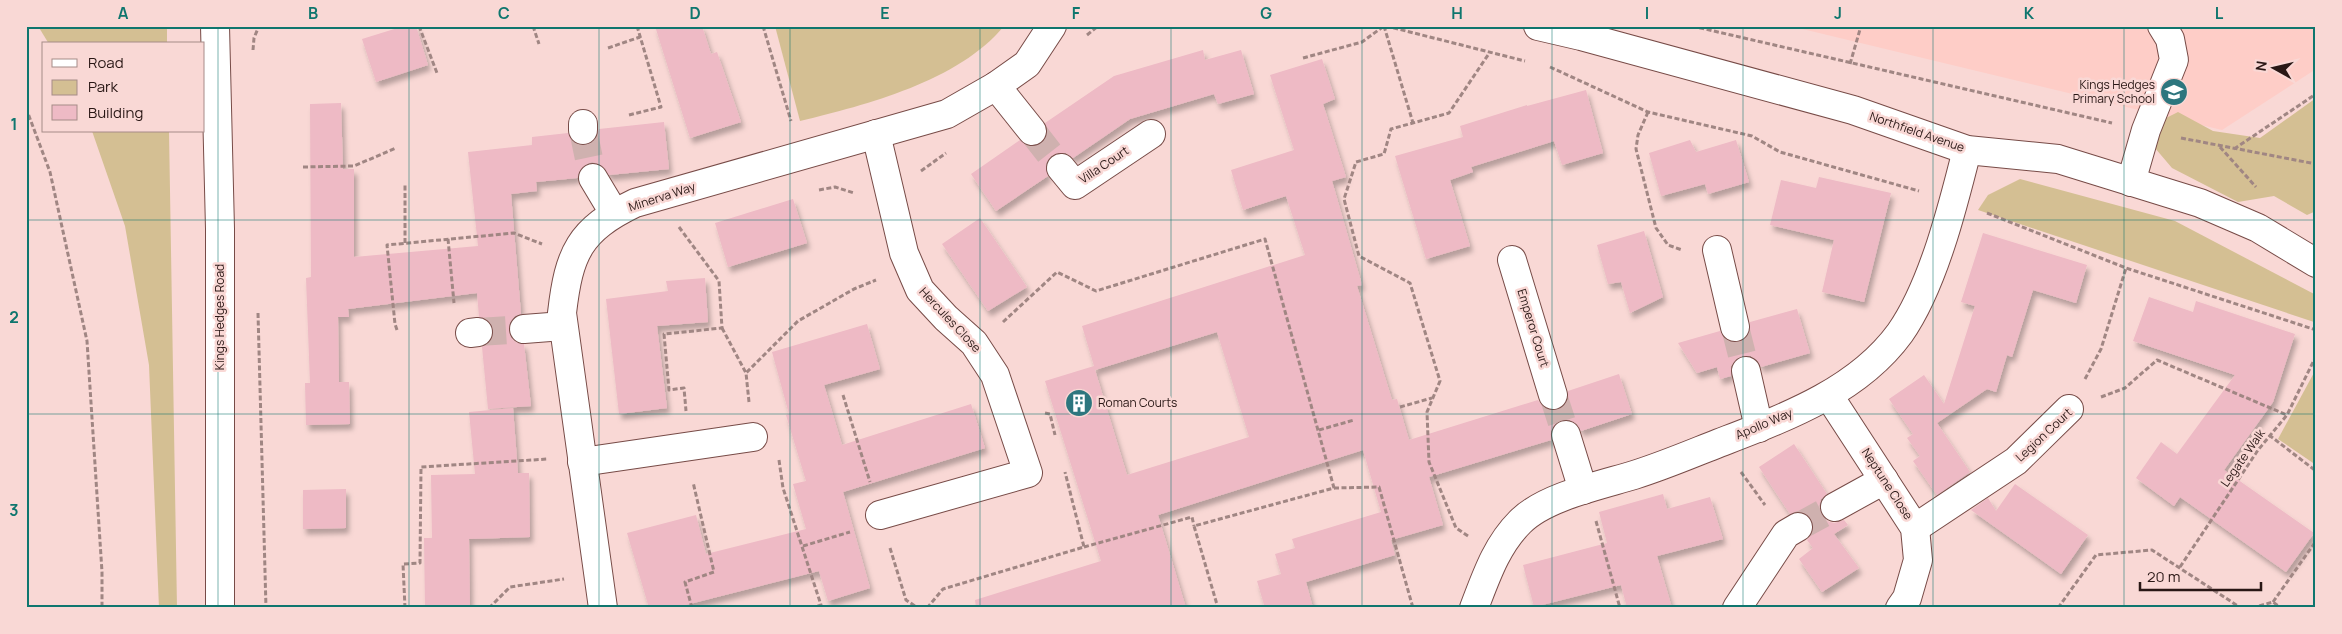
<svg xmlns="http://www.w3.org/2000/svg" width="2342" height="634" viewBox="0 0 2342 634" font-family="Manrope,sans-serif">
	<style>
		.built { fill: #fecdc7 }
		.green { fill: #d4bf93 }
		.building { fill: #eebac5; fill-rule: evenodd; filter: url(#shadow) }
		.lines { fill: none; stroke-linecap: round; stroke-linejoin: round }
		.minor-tunnel { stroke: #cfb1af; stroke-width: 28; stroke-dasharray: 28 14; stroke-linecap: butt }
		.minor-casing { stroke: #774b47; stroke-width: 30 }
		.path { stroke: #a08683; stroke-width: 3; stroke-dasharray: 5 2.5; stroke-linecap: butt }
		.minor { stroke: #fff; stroke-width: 28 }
		.grid { fill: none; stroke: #0f766e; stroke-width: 1; stroke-opacity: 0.55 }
		.labels { text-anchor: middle; stroke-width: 5; stroke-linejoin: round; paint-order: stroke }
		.poi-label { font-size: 12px; fill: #291715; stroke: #f9d8d5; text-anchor: end }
		.street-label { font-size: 12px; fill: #291715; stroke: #f9d8d5 }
		.neatline { fill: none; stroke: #0f766e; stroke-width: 2 }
		.grid-label { font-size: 16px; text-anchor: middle; font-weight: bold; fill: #0f766e }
	</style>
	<defs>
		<filter id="shadow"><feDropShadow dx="3" dy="5.5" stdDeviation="2.5" flood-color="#0004"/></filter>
	</defs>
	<rect width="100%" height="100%" fill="#f9d8d5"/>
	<path class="built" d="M1790,26h526v43l-94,61z"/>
	<g class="green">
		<path d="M38,26h129v18h-118z"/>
		<path d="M775,26h229c-45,55 -138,79 -204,95z"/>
		<path d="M2316,98v113l-9,4 -33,-19 -36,6 -66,-34 -17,-20 9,-29 14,-7 35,19 47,7z"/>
		<path d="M92,131h77l8,477h-18l-10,-243 -24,-139z"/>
		<path d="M2020,179l155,42 141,74 -2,27 -336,-112 10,-15z"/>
		<path d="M2316,369v96l-38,-26z"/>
	</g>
	<g class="building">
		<path d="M404,26h12l12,39 -52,17 -14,-43z"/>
		<path d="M655,26h47l9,28 6,-2 24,70 -51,16z"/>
		<path d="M1203,50l2,10 36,-10 13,44 -36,10 -4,-10 -84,25 -57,39 -7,-5h-8l-7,3 -5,7 2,13 -52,35 -25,-37 49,-34 7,6h7l7,-3 6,-7v-7l-2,-6 69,-47z"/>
		<path d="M1322,59l13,40 -12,5 23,73 -14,4 30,104 -5,1 35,114 5,-1 12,41 129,-40 5,7 6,3h9l6,-4 4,-7v-8l51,-17 13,40 -51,17 -4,-7 -7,-4h-9l-6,4 -4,7v9l-122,37 14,48 -52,15 4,15 -89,27 7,26h-48l-8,-27 24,-7 -6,-20 20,-6 -3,-9 89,-27 -18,-62 -205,65 28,93h-210l-1,-8 126,-39 -56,-180 49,-15 -12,-40 223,-71 -19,-59 -43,14 -12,-40 63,-20 -24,-75zM1217,332l32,105 -122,38 -32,-105z"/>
		<path d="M1586,90l17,63 -41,12 -8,-24 -83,26 2,5 -23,8 20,66 -44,13 -31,-103 68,-19 -3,-11 67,-21v1z"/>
		<path d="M341,103l2,66h11v88l124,-11 -10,-94 64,-7v-8l36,-4 7,10 8,3 7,-2 6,-6 3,-9 65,-7 5,47 -60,6 -8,-10 -9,-3 -7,3 -5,5 -3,8 -41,4 1,9 -26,3 10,120 -6,2 -5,6 -1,9 2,7 6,5 7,1 7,62 -43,3 -6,-62 10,-9 2,-7 -4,-9 -11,-5 -2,-24 -129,16 1,8h-11l1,65h10l1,42 -44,1 -1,-42h5l-4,-105 5,-1 -1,-173z"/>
		<path d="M1690,140l6,12 40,-12 13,42 -41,12 -3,-10 -44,12 -12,-43z"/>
		<path d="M1819,177l72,16 -27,109 -42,-10 12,-52 -64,-15 11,-45 35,8z"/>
		<path d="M793,199l14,44 -79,24 -13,-44z"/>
		<path d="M980,218l47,69 -39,24 -46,-67z"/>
		<path d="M1644,231l19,66 -33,16 -9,-31 -13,2 -11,-39z"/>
		<path d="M1983,233l104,32 -11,38 -43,-13 -21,67 -5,-2 -11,37 -9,-3 -50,34 33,49 -33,23 -24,-34 7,-5 -13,-18 6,-4 -24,-35 35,-24 20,29 31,-98 -14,-4z"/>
		<path d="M705,278l3,44 -51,4 10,82 -48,6 -13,-115 62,-8 -2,-10z"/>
		<path d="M2149,297l44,15 3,-11 99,33 -22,68 -49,68 90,63 -28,39 -106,-75 -6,9 -38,-28 25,-36 16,12 58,-79 -102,-34z"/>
		<path d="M1797,309l13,44 -49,14 -3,-6 -7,-5h-9l-6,3 -5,7v10l-11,3 -3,-12 -20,6 -19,-30 42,-12 4,7 6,4h9l7,-4 4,-6v-10z"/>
		<path d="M867,324l13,45 -56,16 18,60 129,-41 14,44 -142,44 27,96 -42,13 -9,-30 -145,37h-25l-22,-75 69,-18 10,39 100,-25 -13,-45 13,-3 -20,-66 3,-1 -17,-62z"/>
		<path d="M513,408l5,65h11l1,64 -61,2 1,69h-45l-1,-70h8l-1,-63 44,-1 -6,-62z"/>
		<path d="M1794,444l33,50 -6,5 -2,7 3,9 5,6 7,2 10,-3 4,5 -14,9 25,34 -37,24 -23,-33 14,-11 -6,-8 5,-6 2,-7 -2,-7 -7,-7 -8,-2 -7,3 -31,-47z"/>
		<path d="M2015,484l73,51 -27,39 -90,-64 17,-12 8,13z"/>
		<path d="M346,489v39l-43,1v-39z"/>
		<path d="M1663,494l4,15 43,-12 13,42 -66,17 15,52h-45l-6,-23 -87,22 -11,-42 84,-22 -8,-31z"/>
	</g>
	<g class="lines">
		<g class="minor-tunnel">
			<path d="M583,130l10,48"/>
			<path d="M1032,131l29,37"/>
			<path d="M1735,327l11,44"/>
			<path d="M478,332l46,-3"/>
			<path d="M1553,395l13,40"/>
			<path d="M1798,527l37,-20"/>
		</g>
		<g class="minor-casing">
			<g id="minor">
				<path d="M215,26l5,203v379"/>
				<path d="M1538,26l43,10 272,74 114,40 91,9 142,44 58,25 58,35"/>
				<path d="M996,86l36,45"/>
				<path d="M583,124v6"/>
				<path d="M876,134l28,119 16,37 26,28 28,25 21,32 33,98 -148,42"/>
				<path d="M1061,168l14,17 76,-51"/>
				<path d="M593,178l21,35"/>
				<path d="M2131,182l15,-52 28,-70 -4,-21 -8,-13"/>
				<path d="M1717,250l18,77"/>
				<path d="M1512,260l41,135"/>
				<path d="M524,329l39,-3"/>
				<path d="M470,333l8,-1"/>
				<path d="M1746,371l13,57"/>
				<path d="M1829,396l86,132 3,32 -11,38 -7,10"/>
				<path d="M1566,435l17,55"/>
				<path d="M582,462l171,-25"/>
				<path d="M1835,507l49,-27"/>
				<path d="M1915,528l101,-67 53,-52"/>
				<path d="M603,608l-41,-295c7,-60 17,-83 73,-110l312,-89 49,-28 31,-22 25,-38"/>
				<path d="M1474,608c12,-31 22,-62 46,-86 24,-25 81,-37 114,-47 29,-9 57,-21 85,-32 65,-25 138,-51 181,-110 33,-47 53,-127 67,-183"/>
				<path d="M1737,608l49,-74 12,-7"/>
			</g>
		</g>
		<g class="path">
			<path d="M419,26l18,47"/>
			<path d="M533,26l6,18"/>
			<path d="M763,26l28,95"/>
			<path d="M1384,26l29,97"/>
			<path d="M1386,26l139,35"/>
			<path d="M1692,26l420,97"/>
			<path d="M1087,35l11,-9"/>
			<path d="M608,48l32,-11"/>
			<path d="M253,50l1,-12 5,-12"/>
			<path d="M1303,58l59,-16 22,-16"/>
			<path d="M1850,64l11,-38"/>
			<path d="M1550,67l98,45 104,24 28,16 139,39"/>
			<path d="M26,108l24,64 37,169 15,231v36"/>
			<path d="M1648,112l-10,23 -2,14 20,79 12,17 14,5"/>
			<path d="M629,115l32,-8 -24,-81"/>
			<path d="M2181,138l135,26"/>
			<path d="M2220,147l36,40"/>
			<path d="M2234,149l82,-55"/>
			<path d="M303,167l51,-1 42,-18"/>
			<path d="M921,171l25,-18"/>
			<path d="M819,190l16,-3 19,6"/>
			<path d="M1987,213l139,55 190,62"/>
			<path d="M679,227l40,54 3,47 -58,6 5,56 15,-2 2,23"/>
			<path d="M448,239l6,64"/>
			<path d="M405,243v-59"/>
			<path d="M258,313l8,295"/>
			<path d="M1003,322l54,-50 39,19 169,-52 69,249 -140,38 24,82"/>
			<path d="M722,328l24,45"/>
			<path d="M397,330l-2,-6 -8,-79 127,-12 28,11"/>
			<path d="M2085,379l16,-30 25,-81"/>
			<path d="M843,395l27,87"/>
			<path d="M2101,397l24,-9 32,-28 130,55"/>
			<path d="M749,402l-3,-29 52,-52 56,-32 22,-9"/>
			<path d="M1400,407l32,-9"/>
			<path d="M1045,413l5,1 5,21"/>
			<path d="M1319,430l35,-10"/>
			<path d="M2269,435l47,36"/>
			<path d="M779,460l4,28 38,117 -10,3"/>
			<path d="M1741,472l24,33"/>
			<path d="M1334,488l45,-1 34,121"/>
			<path d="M1596,521l24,87"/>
			<path d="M1468,536l-12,-8 -27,-66 -2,-50 13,-31 -30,-98 -51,-27 -15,-57 12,-37 28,-8 7,-25 58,-16 41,-61"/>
			<path d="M803,546l47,-14"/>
			<path d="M1084,547l108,-30 2,9"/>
			<path d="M890,548l16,52 12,8"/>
			<path d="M2180,567l78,-117 29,-35 29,-59"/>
			<path d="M2273,602l43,-61"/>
			<path d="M405,608l-2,-44 17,-1 1,-96 127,-8"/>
			<path d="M489,608l21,-21 54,-8"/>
			<path d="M692,608l-7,-26 29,-10 -21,-90"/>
			<path d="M927,608l16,-19 141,-42 -19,-75"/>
			<path d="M1345,608h5"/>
			<path d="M2058,608l38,-53 56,-5 89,58"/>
			<path d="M2252,608l21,-6 8,6"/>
		</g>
		<use href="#minor" class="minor"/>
	</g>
	<path class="grid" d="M218,26v582M409,26v582M599,26v582M790,26v582M980,26v582M1171,26v582M1362,26v582M1552,26v582M1743,26v582M1933,26v582M2124,26v582M26,220h2290M26,414h2290"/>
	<defs>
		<g id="school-disc" transform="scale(1.4375)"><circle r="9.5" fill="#2d767e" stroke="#f9d8d5"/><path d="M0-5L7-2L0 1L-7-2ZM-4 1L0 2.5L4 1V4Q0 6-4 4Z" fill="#fff"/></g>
		<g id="building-disc" transform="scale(1.4375)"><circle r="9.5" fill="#2d767e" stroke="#f9d8d5"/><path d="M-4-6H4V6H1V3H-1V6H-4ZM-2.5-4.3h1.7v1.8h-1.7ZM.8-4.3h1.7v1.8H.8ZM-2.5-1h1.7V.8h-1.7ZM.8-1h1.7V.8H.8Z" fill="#fff"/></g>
	</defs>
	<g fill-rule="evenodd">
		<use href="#school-disc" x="2174" y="92"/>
		<use href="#building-disc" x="1079" y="403"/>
	</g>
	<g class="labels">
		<g class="poi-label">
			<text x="2155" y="89">Kings Hedges<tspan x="2155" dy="14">Primary School</tspan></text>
			<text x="1098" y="407" text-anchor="start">Roman Courts</text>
		</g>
		<g class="street-label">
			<text transform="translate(1917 132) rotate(19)" y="4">Northfield Avenue</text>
			<text transform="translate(1104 165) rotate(-34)" y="4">Villa Court</text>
			<text transform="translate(662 197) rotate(-18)" y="4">Minerva Way</text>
			<text transform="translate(220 317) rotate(-90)" y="4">Kings Hedges Road</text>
			<text transform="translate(950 320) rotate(47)" y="4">Hercules Close</text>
			<text transform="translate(1533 328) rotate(73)" y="4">Emperor Court</text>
			<text transform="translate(1764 424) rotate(-23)" y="4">Apollo Way</text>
			<text transform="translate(2044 435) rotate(-43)" y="4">Legion Court</text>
			<text transform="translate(2243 458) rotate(-55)" y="4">Legate Walk</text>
			<text transform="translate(1887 484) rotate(57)" y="4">Neptune Close</text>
		</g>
	</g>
	<rect width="2342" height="634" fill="none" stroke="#f9d8d5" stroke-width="55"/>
	<rect x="42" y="42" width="162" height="90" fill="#f9d8d5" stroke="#a68b88"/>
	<rect x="52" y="59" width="25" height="8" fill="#ffffff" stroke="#a68b88"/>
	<text x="88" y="68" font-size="15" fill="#291715">Road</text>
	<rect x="52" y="80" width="25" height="15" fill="#d4bf93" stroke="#a68b88"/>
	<text x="88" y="92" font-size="15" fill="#291715">Park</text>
	<rect x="52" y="105" width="25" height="15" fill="#eebac5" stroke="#a68b88"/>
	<text x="88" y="118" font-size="15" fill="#291715">Building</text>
	<g transform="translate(2274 68) rotate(278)" stroke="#f9d8d5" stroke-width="4" paint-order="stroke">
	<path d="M0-4L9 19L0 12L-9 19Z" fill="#291715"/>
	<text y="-8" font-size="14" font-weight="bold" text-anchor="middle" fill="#291715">N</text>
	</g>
	<path d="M2140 582v8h121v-8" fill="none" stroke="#291715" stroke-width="2.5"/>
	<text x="2147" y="582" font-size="15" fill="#291715" stroke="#f9d8d5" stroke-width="4" paint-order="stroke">20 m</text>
	<rect x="28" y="28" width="2286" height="578" class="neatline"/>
	<g class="grid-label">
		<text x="123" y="19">A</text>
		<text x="313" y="19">B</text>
		<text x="504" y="19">C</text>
		<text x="695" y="19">D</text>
		<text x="885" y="19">E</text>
		<text x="1076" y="19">F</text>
		<text x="1266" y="19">G</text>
		<text x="1457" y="19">H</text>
		<text x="1647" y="19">I</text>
		<text x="1838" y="19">J</text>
		<text x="2029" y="19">K</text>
		<text x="2219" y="19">L</text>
		<text x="14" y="130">1</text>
		<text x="14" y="323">2</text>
		<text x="14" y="516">3</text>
	</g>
</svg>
